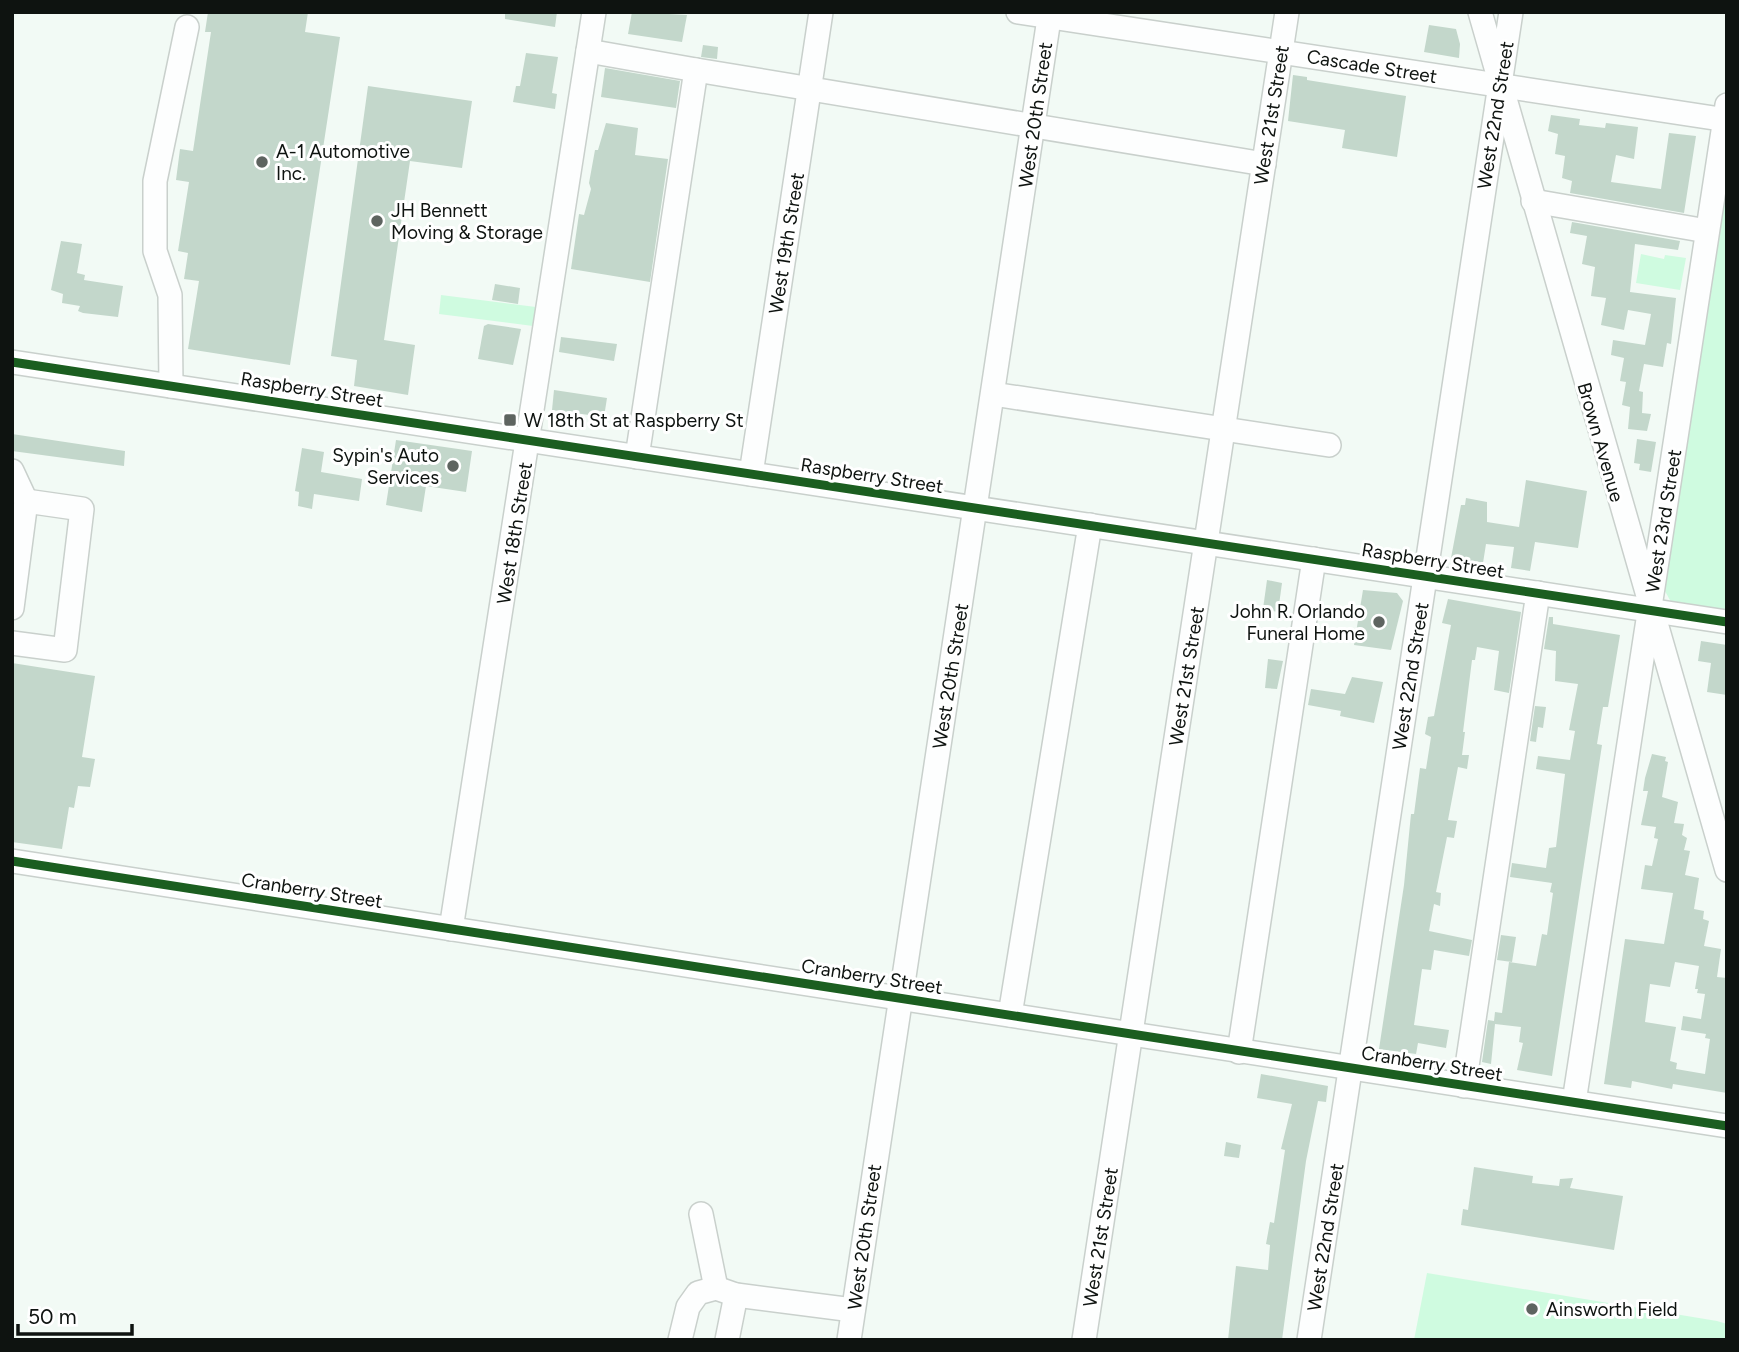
<svg xmlns="http://www.w3.org/2000/svg" width="1739" height="1352" viewBox="0 0 1739 1352" font-family="Figtree,sans-serif">
	<style>
		.green { fill: #cffbe0 }
		.building { fill: #c3d7cb; fill-rule: evenodd }
		.lines { fill: none; stroke-linecap: round; stroke-linejoin: round }
		.minor-casing { stroke: #c9d0cc; stroke-width: 26 }
		.minor { stroke: #fdfefe; stroke-width: 23 }
		.cycleway-casing { stroke: #fff; stroke-width: 13 }
		.cycleway { stroke: #1b5e20; stroke-width: 9 }
		.poi-dot { fill: #5e6460; stroke: #fff; stroke-width: 2.5 }
		.labels { text-anchor: middle; stroke-width: 6; stroke-linejoin: round; paint-order: stroke }
		.street-label { font-size: 19px; fill: #0e1310; stroke: #fff }
		.poi-label { font-size: 19px; fill: #0e1310; stroke: #fff; text-anchor: start }
	</style>
	<rect width="100%" height="100%" fill="#f2faf5"/>
	<g class="green">
		<path d="M1727,181v430l-56,-9 -6,-11z"/>
		<path d="M1641,254l23,5 1,-4 21,3 -6,32 -44,-7z"/>
		<path d="M441,295l95,12 -3,19 -94,-12z"/>
		<path d="M1427,1273l290,48 10,3v16h-313z"/>
	</g>
	<g class="building">
		<path d="M208,12h100l-3,20 35,5 -50,328 -102,-16 11,-68 -15,-2 4,-26 -10,-2 11,-69 -13,-2 4,-31 13,2 18,-119h-6z"/>
		<path d="M505,12h52l-2,15 -50,-8z"/>
		<path d="M632,12l55,3 -5,27 -54,-8z"/>
		<path d="M1429,25l27,4 4,15 -1,14 -35,-6z"/>
		<path d="M703,45l15,2 -1,12 -16,-2z"/>
		<path d="M526,53l32,4 -6,36 5,1 -2,15 -42,-7 3,-16h4z"/>
		<path d="M605,68l75,13 -4,27 -75,-11z"/>
		<path d="M1293,75l14,2v3l99,16 -9,61 -55,-9 3,-18 -57,-9z"/>
		<path d="M368,86l104,15 -10,67 -52,-7 -26,179 31,5 -7,50 -54,-9 3,-26 -26,-4z"/>
		<path d="M1551,115l29,4 -1,6 26,3 1,-5 32,4 -4,32 -18,-4 -5,27 50,7 8,-56 27,3 -12,77 -114,-20 2,-12 -10,-3 3,-22 -10,-2 3,-20 -10,-3z"/>
		<path d="M606,123l32,5 -3,27 33,4 -18,123 -79,-13 8,-55 5,1 7,-26 -2,-6 6,-33h3z"/>
		<path d="M1572,222l108,19 -2,9 -43,-6 -5,48 46,6 -5,46 -4,-1 -4,24 -19,-3 -5,27 4,1 -1,21 9,1 -4,17 -19,-2 2,-22 -8,-2 4,-23 -6,-1 4,-23 -13,-3 2,-15 32,5 6,-31 -23,-4 -4,20 -23,-5 5,-27 -15,-2 4,-29 -13,-3 5,-28 -17,-3z"/>
		<path d="M61,241l21,3 -5,29 8,2 -1,5 39,6 -5,31 -35,-4 -5,-2 2,-5 -18,-3 1,-9 -12,-4z"/>
		<path d="M495,284l25,4 -2,16 -26,-4z"/>
		<path d="M488,324l33,5 -8,36 -35,-6 6,-33z"/>
		<path d="M561,337l56,7 -3,17 -55,-9z"/>
		<path d="M554,390l53,8 -3,19 -52,-7z"/>
		<path d="M12,434l113,17 -1,15 -112,-15z"/>
		<path d="M1637,439l19,3 -5,30 -12,-2 1,-6 -6,-1z"/>
		<path d="M396,440l76,11 -6,41 -40,-6 -4,26 -36,-7z"/>
		<path d="M302,448l22,4 -3,20 41,7 -3,22 -45,-7 -2,15 -14,-3 1,-14 -4,-1z"/>
		<path d="M1526,480l61,11 -9,57 -43,-6 -5,29 -19,-3 3,-21 -28,-3 -3,19 -32,-5 10,-53h4l1,-7 21,4v20l32,5z"/>
		<path d="M1267,580l15,3 -4,29 -15,-3z"/>
		<path d="M1363,590l34,3 6,8 -12,49 -37,-5z"/>
		<path d="M1448,599l73,13 -12,81 -15,-3 5,-39 -22,-4 -2,13h-3l-9,72h2l-3,23h7l-2,14 -9,-2 -10,53 9,1 -3,17 -7,-1 -11,55 5,1 -1,13 -6,-2 -5,27 43,9 -3,16 -35,-6 -3,20 -9,-1 -8,56 35,5 -3,18 -28,-5 -2,11 -37,-5 25,-164 7,-71h3l6,-46 6,1 5,-32 -6,-3 3,-17 6,-1 17,-91 -9,-2z"/>
		<path d="M1549,617h4v7l67,11 -12,72h-5l-6,37 5,1 -50,331 -35,-6 6,-27 -4,-1 2,-15 -26,-3 -4,40 -9,-2 6,-42 6,1 1,-9 7,1 7,-51 27,4 6,-32 5,1 6,-42 -3,-1 2,-9 -42,-6 2,-14 34,5 3,-20 7,-1 9,-73 -29,-5 2,-13 32,4 5,-29 -6,-1 9,-46 -23,-3 1,-30 -12,-2z"/>
		<path d="M1701,641l26,4v50l-20,-3 4,-29 -13,-2z"/>
		<path d="M1268,659l15,2 -6,28 -12,-1z"/>
		<path d="M12,663l83,13 -13,81 13,2 -5,28 -12,-1 -4,22 -5,-1 -7,42 -50,-7z"/>
		<path d="M1352,677l31,5 -9,41 -34,-7 1,-5 -33,-6 3,-16 34,5z"/>
		<path d="M1535,706l11,1 -3,21 -5,-1 -2,15 -6,-1z"/>
		<path d="M1652,754l14,3 -1,4 3,1 -6,35 16,5 -4,21 10,1 -2,11 5,3 -3,12 6,1 -5,24 14,3 -5,31 10,2 -1,8 6,2 -5,25 17,3 -4,28 10,1v115l-54,-9 -1,5 -40,-8 -1,7 -27,-4 21,-145 39,5 9,-51 -32,-4 4,-24 7,1 6,-27 -4,-1 2,-11 -15,-2 7,-34h-5l2,-13zM1675,962l24,4 -4,23h3l-1,4 8,1 -4,25 -18,-3 -2,14 25,4 -1,4 5,1 -5,35 -29,-5 1,-6 -7,-2 6,-34 -31,-5 5,-38 20,3z"/>
		<path d="M1501,935l15,2 -4,25 -15,-2z"/>
		<path d="M1261,1074l67,12 -2,16 -8,-1 -12,60 -24,179h-54l8,-74 32,4 2,-25 -4,-1 4,-22 4,1 11,-73 -4,-1 11,-45 -35,-6z"/>
		<path d="M1226,1142l15,3 -2,13 -15,-2z"/>
		<path d="M1474,1167l59,9 -1,7 27,3 1,-7 13,-1 -3,10 53,8 -9,54 -153,-25 2,-16 5,1z"/>
	</g>
	<g class="lines">
		<g class="minor-casing">
			<g id="minor">
				<path d="M1018,12l709,108"/>
				<path d="M1480,12l247,858"/>
				<path d="M588,51l108,19"/>
				<path d="M1533,201l174,30"/>
				<path d="M12,362l1715,260"/>
				<path d="M171,386l-1,-91 -15,-44v-70l32,-154"/>
				<path d="M993,394l336,51"/>
				<path d="M637,457l59,-387 568,94"/>
				<path d="M12,471l14,30 -14,107"/>
				<path d="M751,474l70,-462"/>
				<path d="M12,643l53,7 17,-141 -56,-8"/>
				<path d="M12,861l1715,265"/>
				<path d="M451,929l143,-917"/>
				<path d="M1010,1015l80,-490"/>
				<path d="M1239,1052l75,-493"/>
				<path d="M1464,1086l74,-493"/>
				<path d="M1574,1102l153,-997"/>
				<path d="M701,1214l15,74"/>
				<path d="M680,1340l8,-33 10,-14 18,-5 20,7 117,15"/>
				<path d="M727,1340l9,-45"/>
				<path d="M849,1340l201,-1328"/>
				<path d="M1084,1340l203,-1328"/>
				<path d="M1309,1340l202,-1328"/>
			</g>
		</g>
		<use href="#minor" class="minor"/>
		<g class="cycleway-casing">
			<g id="cycleway">
				<path d="M12,362l1715,260"/>
				<path d="M12,861l1715,265"/>
			</g>
		</g>
		<use href="#cycleway" class="cycleway"/>
	</g>
	<g class="poi-dot">
		<circle cx="262" cy="162" r="7"/>
		<circle cx="377" cy="221" r="7"/>
		<rect x="503" y="413" width="14" height="14" rx="3.5"/>
		<circle cx="453" cy="466" r="7"/>
		<circle cx="1379" cy="622" r="7"/>
		<circle cx="1532" cy="1309" r="7"/>
	</g>
	<g class="labels">
		<g class="street-label">
			<text transform="translate(1372 66) rotate(9)" y="7">Cascade Street</text>
			<text transform="translate(1035 115) rotate(-82)" y="7">West 20th Street</text>
			<text transform="translate(1271 115) rotate(-81)" y="7">West 21st Street</text>
			<text transform="translate(1495 115) rotate(-81)" y="7">West 22nd Street</text>
			<text transform="translate(786 243) rotate(-81)" y="7">West 19th Street</text>
			<text transform="translate(312 389) rotate(9)" y="7">Raspberry Street</text>
			<text transform="translate(1601 442) rotate(74)" y="7">Brown Avenue</text>
			<text transform="translate(872 475) rotate(9)" y="7">Raspberry Street</text>
			<text transform="translate(1663 521) rotate(-81)" y="7">West 23rd Street</text>
			<text transform="translate(514 533) rotate(-81)" y="7">West 18th Street</text>
			<text transform="translate(1433 560) rotate(9)" y="7">Raspberry Street</text>
			<text transform="translate(950 676) rotate(-81)" y="7">West 20th Street</text>
			<text transform="translate(1186 676) rotate(-81)" y="7">West 21st Street</text>
			<text transform="translate(1410 676) rotate(-81)" y="7">West 22nd Street</text>
			<text transform="translate(312 890) rotate(9)" y="7">Cranberry Street</text>
			<text transform="translate(872 976) rotate(9)" y="7">Cranberry Street</text>
			<text transform="translate(1432 1063) rotate(9)" y="7">Cranberry Street</text>
			<text transform="translate(864 1237) rotate(-82)" y="7">West 20th Street</text>
			<text transform="translate(1100 1237) rotate(-81)" y="7">West 21st Street</text>
			<text transform="translate(1325 1237) rotate(-81)" y="7">West 22nd Street</text>
		</g>
		<g class="poi-label">
			<text x="276" y="158">A-1 Automotive<tspan x="276" dy="22">Inc.</tspan></text>
			<text x="391" y="217">JH Bennett<tspan x="391" dy="22">Moving &amp; Storage</tspan></text>
			<text x="524" y="427">W 18th St at Raspberry St</text>
			<text x="439" y="462" text-anchor="end">Sypin's Auto<tspan x="439" dy="22">Services</tspan></text>
			<text x="1365" y="618" text-anchor="end">John R. Orlando<tspan x="1365" dy="22">Funeral Home</tspan></text>
			<text x="1546" y="1316">Ainsworth Field</text>
		</g>
	</g>
	<rect width="1739" height="1352" fill="none" stroke="#0e1310" stroke-width="28"/>
	<path d="M18 1324v10h114v-10" fill="none" stroke="#0e1310" stroke-width="3.5"/>
	<text x="28" y="1324" font-size="21" fill="#0e1310" stroke="#ffffff" stroke-width="5" paint-order="stroke">50 m</text>
</svg>
